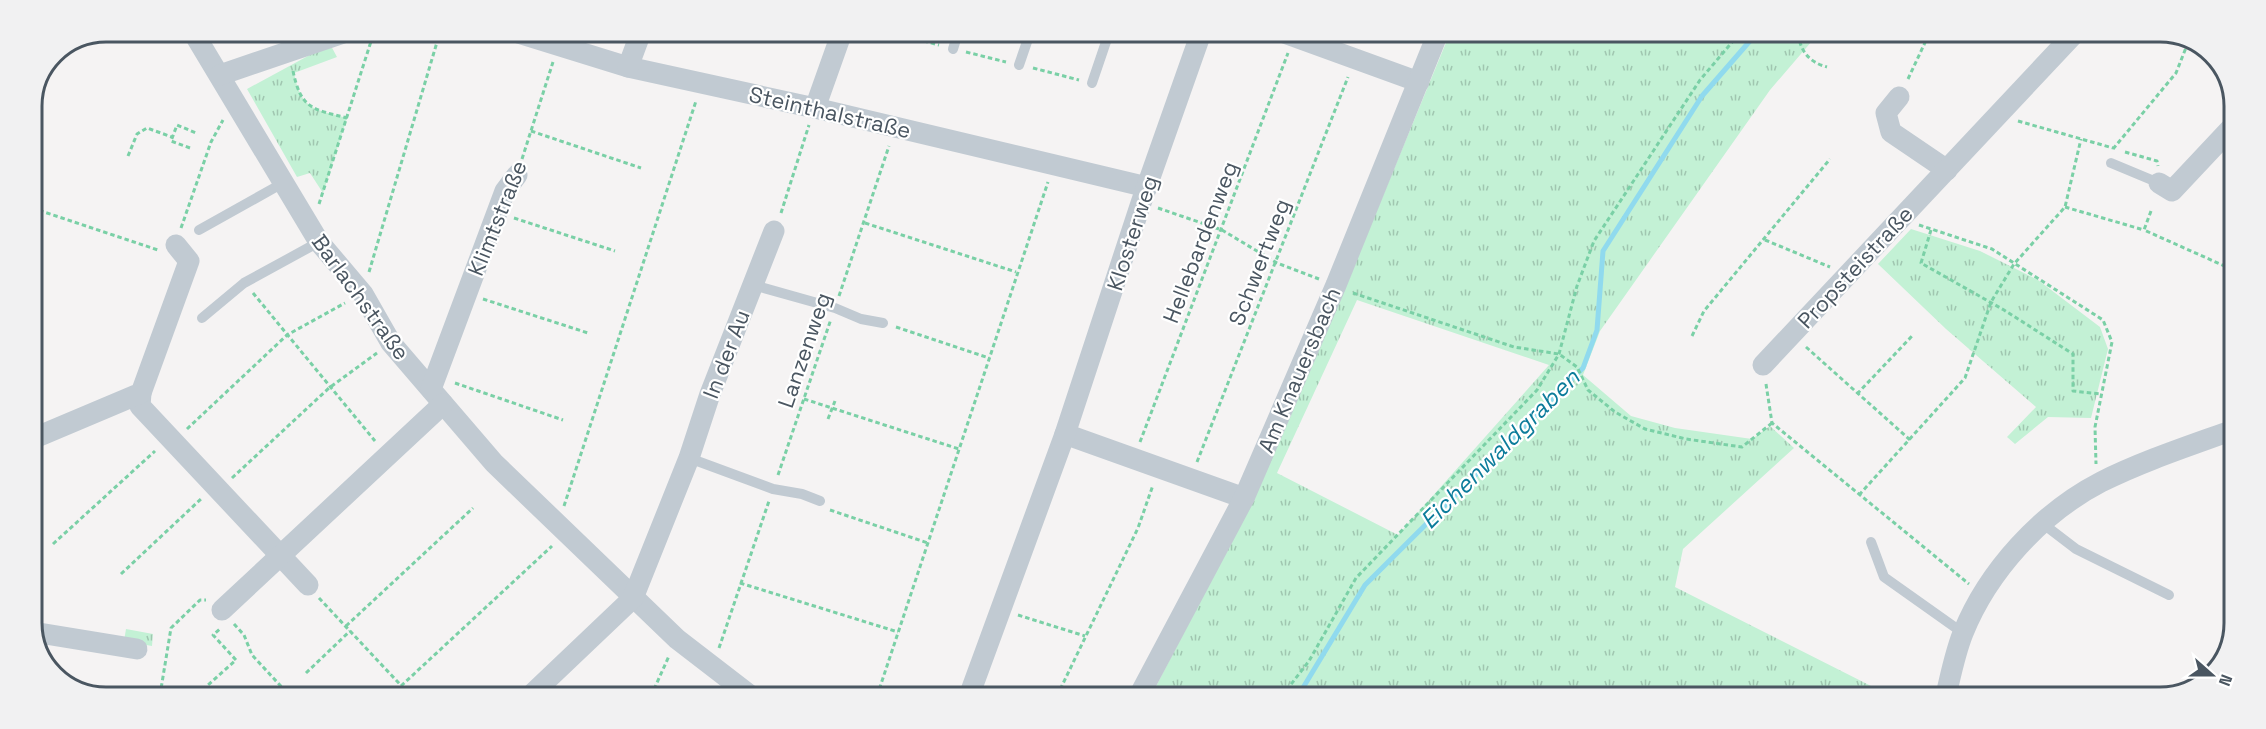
<svg xmlns="http://www.w3.org/2000/svg" width="2266" height="729" viewBox="0 0 2266 729" font-family="'Space Grotesk',sans-serif">
	<style>
		.grass { fill: url(#grass-tufts); fill-rule: evenodd }
		.lines { fill: none; stroke-linecap: round; stroke-linejoin: round }
		.stream { stroke: #90daee; stroke-width: 5 }
		.path { stroke: #7ad0a6; stroke-width: 3; stroke-dasharray: 4.5 3; stroke-linecap: butt }
		.service { stroke: #c1cad2; stroke-width: 10 }
		.minor { stroke: #c1cad2; stroke-width: 21 }
		.labels { text-anchor: middle; stroke-width: 4.5; stroke-linejoin: round; paint-order: stroke }
		.street-label { font-size: 22px; fill: #4a5661; stroke: #fff }
		.water-label { font-size: 24px; font-style: italic; fill: #0c7c9b; stroke: #fff }
		.rim { fill: none; stroke: #4a5661; stroke-width: 3 }
	</style>
	<defs>
		<pattern id="grass-tufts" width="24" height="20" patternUnits="userSpaceOnUse" patternTransform="scale(1.5)"><rect width="24" height="20" fill="#c3f1d5"/><path d="M3 7l-1-3M5 7V3M7 7l1-3M15 17l-1-3M17 17v-4M19 17l1-3" fill="none" stroke="#a0c6b0"/></pattern>
	</defs>
	<rect width="100%" height="100%" fill="#f5f3f3"/>
	<g class="grass">
		<path d="M1450,33l368,1 -48,56 -170,241 -17,44 48,41 44,12 77,11 18,-13 24,22 -111,101 -8,38 200,101 12,9 -736,-1 98,-190 93,-211zM1357,300l192,65 -151,170 -121,-62z"/>
		<path d="M330,44l7,13 -43,16c7,37 20,36 53,45l-24,75 -13,-20 -13,4 -50,-88z"/>
		<path d="M1911,229l69,22 58,29 62,47 8,22 -17,69 -43,-1 -33,27 -8,-7 29,-30 -90,-78 -68,-65z"/>
		<path d="M126,629l27,5 -1,12 -28,-5z"/>
	</g>
	<g class="lines">
		<path class="stream" d="M1298,696l67,-111 218,-217 14,-38 6,-79 99,-155 54,-62"/>
		<g class="path">
			<path d="M1798,34c3,18 11,28 29,33"/>
			<path d="M2025,34l18,6"/>
			<path d="M909,37l30,8"/>
			<path d="M1356,40l3,-7"/>
			<path d="M966,52l40,10"/>
			<path d="M1033,68l46,12"/>
			<path d="M293,71c8,38 19,38 54,47"/>
			<path d="M1908,79l21,-45"/>
			<path d="M2018,121l95,27"/>
			<path d="M531,131l110,37"/>
			<path d="M190,148l-19,-7 6,-16 19,8"/>
			<path d="M2113,149l63,-76 13,-33"/>
			<path d="M2125,152l32,9 1,5"/>
			<path d="M128,156l9,-22 10,-6 25,9"/>
			<path d="M522,159l31,-97"/>
			<path d="M319,204l55,-172"/>
			<path d="M2065,207l79,23"/>
			<path d="M32,208l126,42"/>
			<path d="M1158,208l64,22 55,33 42,16"/>
			<path d="M2151,211l-7,19 85,38 4,12"/>
			<path d="M781,213l28,-88"/>
			<path d="M514,218l101,33"/>
			<path d="M865,223l151,49"/>
			<path d="M1919,225l73,24 111,71 9,22 -17,85 1,37"/>
			<path d="M181,228l30,-86 12,-22"/>
			<path d="M1931,230l-10,33 83,47 69,44v37l28,3"/>
			<path d="M1765,240l65,27"/>
			<path d="M369,272l71,-240"/>
			<path d="M253,293l122,148"/>
			<path d="M1353,293l161,54 45,7 18,13 11,23 27,22 30,17 41,10 56,8 30,-24"/>
			<path d="M839,296l50,-150"/>
			<path d="M483,299l105,34"/>
			<path d="M896,327l93,31"/>
			<path d="M1692,336l12,-25 126,-152"/>
			<path d="M1806,347l104,93"/>
			<path d="M455,383l108,37"/>
			<path d="M1766,384l6,39 197,161"/>
			<path d="M1857,394l56,-59"/>
			<path d="M804,399l155,50"/>
			<path d="M828,419l7,-18"/>
			<path d="M187,429l100,-94 58,-32"/>
			<path d="M1140,442l148,-389"/>
			<path d="M1197,462l151,-385"/>
			<path d="M778,475l53,-156"/>
			<path d="M232,478l97,-90 48,-35"/>
			<path d="M1859,495l106,-117 26,-76 23,-38 51,-57 16,-68"/>
			<path d="M564,506l132,-405"/>
			<path d="M830,510l98,33"/>
			<path d="M53,544l102,-93"/>
			<path d="M121,574l81,-76"/>
			<path d="M740,583l158,49"/>
			<path d="M319,598l91,97"/>
			<path d="M1018,615l67,21"/>
			<path d="M234,624l10,11 8,20 37,40"/>
			<path d="M346,626l127,-118"/>
			<path d="M719,648l50,-147"/>
			<path d="M306,673l44,-42"/>
			<path d="M401,686l151,-140"/>
			<path d="M160,695l11,-67 29,-28h6"/>
			<path d="M197,695l39,-35 -23,-25 7,-6"/>
			<path d="M277,695l6,-6"/>
			<path d="M398,695l6,-6"/>
			<path d="M651,696l18,-40"/>
			<path d="M877,696l171,-514"/>
			<path d="M1057,696l81,-168 15,-43"/>
			<path d="M1282,696l27,-35 47,-83 181,-188 22,-36 18,-68 17,-45 106,-161 39,-46"/>
		</g>
		<g class="service">
			<path d="M953,49l5,-16"/>
			<path d="M1019,65l11,-32"/>
			<path d="M1092,83l17,-50"/>
			<path d="M2111,163l48,20"/>
			<path d="M199,230l84,-47"/>
			<path d="M753,285l82,23 26,11 22,4"/>
			<path d="M202,318l42,-35 75,-41"/>
			<path d="M689,458l84,31 29,5 18,7"/>
			<path d="M2042,523l34,26 93,46"/>
			<path d="M1871,542l13,35 79,56"/>
		</g>
		<g class="minor">
			<path d="M193,32l126,210 44,52 28,49 103,120 183,176 74,57"/>
			<path d="M515,32l113,35 187,41 332,79"/>
			<path d="M1284,33l135,49"/>
			<path d="M628,67l13,-35"/>
			<path d="M220,75l126,-43"/>
			<path d="M1899,97l-13,16 5,19 56,38"/>
			<path d="M815,108l27,-76"/>
			<path d="M2159,183l13,8 62,-66"/>
			<path d="M1763,365l311,-331"/>
			<path d="M431,389l74,-198 12,-16"/>
			<path d="M141,393l-1,13 168,179"/>
			<path d="M1065,434l179,64"/>
			<path d="M32,439l109,-46 48,-132 -13,-16"/>
			<path d="M222,610l221,-206"/>
			<path d="M33,632l104,17"/>
			<path d="M531,695l102,-97 56,-140 21,-64 64,-163"/>
			<path d="M1946,695c5,-21 9,-42 17,-62 25,-62 78,-120 138,-151 42,-21 88,-36 132,-52"/>
			<path d="M969,696l96,-262 76,-231 60,-170"/>
			<path d="M1139,696l105,-198 92,-213 102,-252"/>
		</g>
	</g>
	<g class="labels">
		<g class="street-label">
			<text transform="translate(830 112) rotate(13)" y="8">Steinthalstraße</text>
			<text transform="translate(497 218) rotate(-68)" y="8">Klimtstraße</text>
			<text transform="translate(1132 233) rotate(-72)" y="8">Klosterweg</text>
			<text transform="translate(1200 242) rotate(-69)" y="8">Hellebardenweg</text>
			<text transform="translate(1259 262) rotate(-69)" y="8">Schwertweg</text>
			<text transform="translate(1855 267) rotate(-47)" y="8">Propsteistraße</text>
			<text transform="translate(361 297) rotate(54)" y="8">Barlachstraße</text>
			<text transform="translate(804 350) rotate(-71)" y="8">Lanzenweg</text>
			<text transform="translate(726 354) rotate(-69)" y="8">In der Au</text>
			<text transform="translate(1299 370) rotate(-67)" y="8">Am Knauersbach</text>
		</g>
		<g class="water-label">
			<text transform="translate(1500 449) rotate(-45)" y="8">Eichenwaldgraben</text>
		</g>
	</g>
	<path d="M0 0H2266V729H0ZM106 42H2160A64 64 0 0 1 2224 106V623A64 64 0 0 1 2160 687H106A64 64 0 0 1 42 623V106A64 64 0 0 1 106 42Z" fill="#f1f1f2" fill-rule="evenodd"/>
	<path class="rim" d="M106 42H2160A64 64 0 0 1 2224 106V623A64 64 0 0 1 2160 687H106A64 64 0 0 1 42 623V106A64 64 0 0 1 106 42Z"/>
	<g transform="translate(2212 675) rotate(111)" stroke="#ffffff" stroke-width="4.5" paint-order="stroke">
	<path d="M0-4.5L10 22L0 15L-10 22Z" fill="#4a5661"/>
	<text y="-9" font-size="16" font-weight="bold" text-anchor="middle" fill="#4a5661">N</text>
	</g>
</svg>
